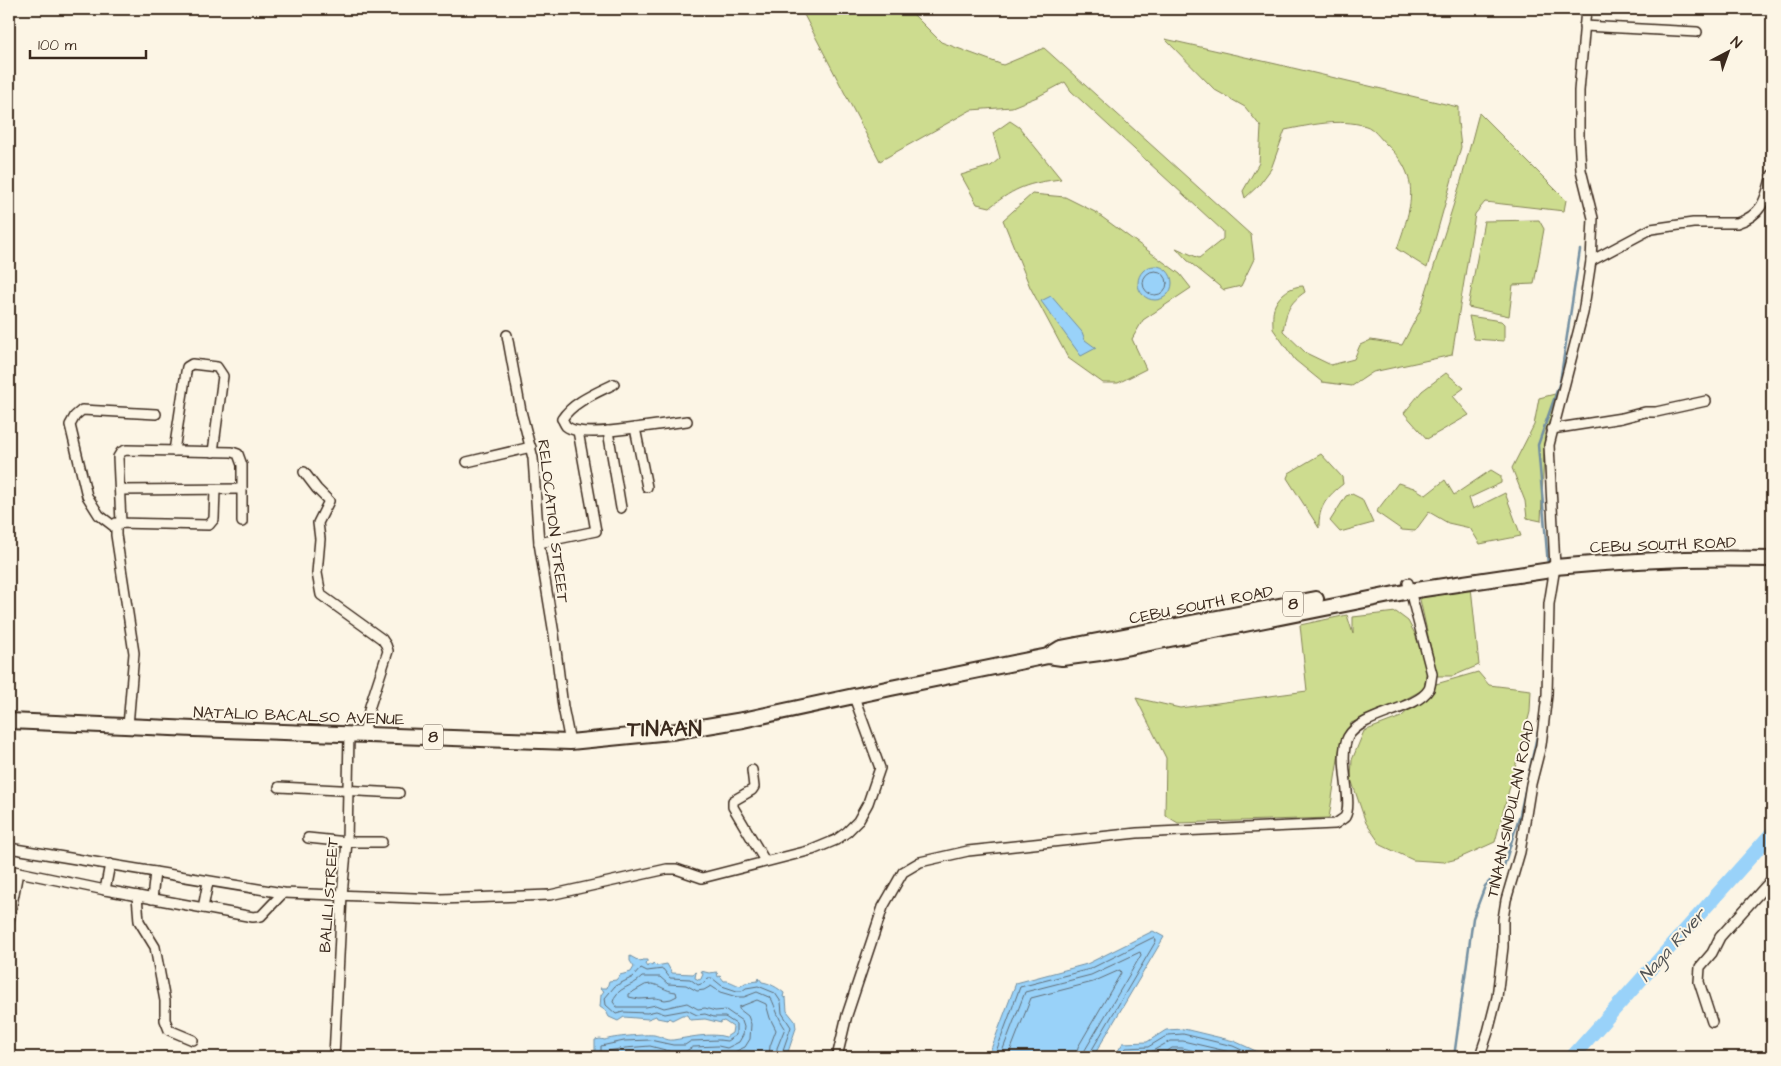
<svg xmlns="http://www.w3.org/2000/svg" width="1781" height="1066" viewBox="0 0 1781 1066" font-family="'Architects Daughter',sans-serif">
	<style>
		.green { fill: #cddc8f; stroke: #848356 }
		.water { fill: #99d2f9; stroke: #738fa1 }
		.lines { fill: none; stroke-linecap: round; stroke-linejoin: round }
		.shore { stroke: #616d76; stroke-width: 1 }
		.stream { stroke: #738fa1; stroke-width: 2.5 }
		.river { stroke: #99d2f9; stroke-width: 14 }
		.minor-casing { stroke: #3b2a1e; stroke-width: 12 }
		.trunk-casing { stroke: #3b2a1e; stroke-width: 18 }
		.minor { stroke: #fcf5e5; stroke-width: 9 }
		.trunk { stroke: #fcf5e5; stroke-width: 14 }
		.labels { text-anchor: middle; stroke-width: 4; stroke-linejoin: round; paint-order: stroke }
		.shield { fill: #fcf5e5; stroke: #75675a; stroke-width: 1 }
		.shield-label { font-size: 15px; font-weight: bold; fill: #3b2a1e }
		.street-label { font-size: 16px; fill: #3b2a1e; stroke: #fcf5e5 }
		.water-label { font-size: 18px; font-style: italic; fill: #525455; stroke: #fcf5e5 }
		.district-label { font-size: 21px; font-weight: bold; letter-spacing: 1px; fill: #3b2a1e; stroke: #fcf5e5 }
	</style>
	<rect width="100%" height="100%" fill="#fcf5e5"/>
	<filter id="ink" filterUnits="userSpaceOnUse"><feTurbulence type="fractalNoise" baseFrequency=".02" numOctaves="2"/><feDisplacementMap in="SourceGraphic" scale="10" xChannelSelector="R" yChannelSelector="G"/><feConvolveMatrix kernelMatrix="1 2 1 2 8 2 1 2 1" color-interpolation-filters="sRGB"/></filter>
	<g filter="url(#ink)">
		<g class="green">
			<path d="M801,9h107l33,33 62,23 41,-17 207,187 3,24 -13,27 -17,4 -37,-30 -11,-12 23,10 24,-19v-8l-152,-140 -6,-9 -28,15 -25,10 -41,3 -91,51z"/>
			<path d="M1165,39l111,25 182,43v15l3,25 -34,121 -30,-19c14,-41 26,-71 -11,-105 -6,-6 -13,-16 -20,-18 -27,-8 -55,-1 -81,4l-14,39 -12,16 -14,13 -2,-7 16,-28 2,-36 -16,-20 -30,-17z"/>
			<path d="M1479,113l87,87 -2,11 -79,-9 -10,12 -23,141 -79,17 -21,14 -30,-4 -27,-22 -22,-31c0,-7 -1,-18 2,-24 5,-11 16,-19 28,-19l2,6c-16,11 -19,20 -22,39l23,22 25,12 23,-6 6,-14 11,-5 31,5 18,-34 41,-130z"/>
			<path d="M1010,121l9,6 42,52c-33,4 -45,8 -71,28l-13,-3 -16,-29 30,-9 9,-8 -7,-25z"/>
			<path d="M1032,194l33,3 30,15 85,62 11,14 -48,32 -11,19 14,30 -28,14h-15l-35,-25 -38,-71 -27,-67z"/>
			<path d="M1539,220l5,9 -10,55 -21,1 -4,31 -41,-9 16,-86z"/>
			<path d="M1469,316l32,5 3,3v17l-30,-2z"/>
			<path d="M1446,373l18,15 -11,8 16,19 -42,24 -23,-26 18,-22z"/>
			<path d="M1559,393l-6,21 -8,17 -4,90 -14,-3 -2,-17 -13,-33 22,-43 5,-27z"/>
			<path d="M1321,454l21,23 1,7c-15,12 -25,22 -24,44l-32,-50 2,-5z"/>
			<path d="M1491,470l10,6v7l-32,15 4,11 32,-16 16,43 -41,8 -10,-16 -22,-5 -19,-11 -14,19 -13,-1 -26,-18 22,-29 16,5 12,7 19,-15 9,15z"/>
			<path d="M1352,494l10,5 11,24 -33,9 -10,-11 16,-25z"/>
			<path d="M1471,587l8,78 -26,11h-16l-18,-81z"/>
			<path d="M1396,612l12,9 7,13 12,35 -3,20 -33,18 -40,16 -12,29 -10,66 -151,5 -13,-8 1,-57 -30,-60 44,10 127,-17 -7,-66 47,-10 6,19v-17z"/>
			<path d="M1478,672l11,13 42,5 -1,22 -35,130 -38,17 -12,3 -32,-2 -32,-15 -15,-22 -15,-44 1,-19 12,-29 37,-14 35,-33z"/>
		</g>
		<g class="water">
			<circle cx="1155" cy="283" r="17"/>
			<path d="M1051,296l31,36 3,8 11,8 -15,8 -40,-55z"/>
			<path d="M1153,931l11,6 -71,120h-105l28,-74 71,-19z"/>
			<path d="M630,956l11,6 2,-2h4v2l-2,2 2,3 2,-3 3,2 1,-3 3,3 11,-2 5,9 21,1 3,-2 -1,6 4,2 2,-1 2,-5 -2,-3 8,2 8,-1 1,5 2,-1 4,5c6,-1 11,4 17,5l4,-3 13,-2 1,-3 3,4c8,1 16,6 22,11l-1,4 3,1 1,13 8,10 1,7 -8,24v5h-192l-1,-5v-12l5,-1 5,1c6,-3 42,-6 49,-5 6,1 13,6 19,5 14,-2 38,-8 53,-3l6,-4 1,-6 -9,-6 -3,1v1l-16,-4 -15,1 -3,-5h-5l-10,5 -3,-2 -2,2 -10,-2 -1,-2 -8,3 -24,-2 -6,4 -9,-4 -3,-6 -6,-4 1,-12 3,-4 -4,-3h7l2,-7 7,-1 4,-5 11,-3 3,-5 -4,-6z"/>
			<path d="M1184,1029l50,12 35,16h-155l9,-14 24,-1 19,-12z"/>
		</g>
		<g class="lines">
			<g class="shore">
				<circle cx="1155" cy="283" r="12"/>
				<path d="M652,984c8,1 13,7 24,8l1,4 -6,3 -6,1 -9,-2 -17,1 -10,-2v-3l16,-9z"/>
				<path d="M601,1057v-11l23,-5 26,-1 23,5h12l6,-4 28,-1 8,1 9,-6v-11l-11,-7h-11l-9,-3 -8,1 -10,-5 -22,4 -9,-3 -9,2 -24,-1 -7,2 -10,-9 -1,-7 10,-12 18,-9 8,-9 6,3 16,-2 7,9 20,1 8,6 6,-2 4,-5h4l10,8 15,5h5l4,-3 12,-2 17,7 6,9 1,11 9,14 -8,23v7"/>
				<path d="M607,1057l1,-6 17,-3 25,-2 23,6 13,-1 7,-4 25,-1 9,2 12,-6 4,-7 1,-8 -2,-6 -16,-11 -11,1 -10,-3 -7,1 -11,-6 -23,5 -8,-3 -10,2h-29l-4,-5c3,-15 20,-15 29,-25h18l8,7 18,1 11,6 7,-1 7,-4 9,6 17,5h7l13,-5 14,6c5,10 7,20 14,30l-8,20v9"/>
				<path d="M691,1057l5,-2h32l17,-8 5,-8 1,-15 -3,-8 -9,-7v-2l18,-7 9,4 4,14 6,12 -6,16 -1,11"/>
				<path d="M994,1057l26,-70 70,-18 62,-31h3l1,3 -66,112 -1,4"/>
				<path d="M1000,1057l25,-65 66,-17 49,-23 1,3 -56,95 -2,7"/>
				<path d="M1008,1057l23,-59 62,-16 27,-12 1,3 -43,74 -2,10"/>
				<path d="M1120,1057l6,-9 22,-1 20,-12 15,-1 50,12 24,11"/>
				<path d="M1127,1057l3,-3 19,-1 21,-12h13l47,11 13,5"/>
				<path d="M1158,1057l14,-9h10l39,9"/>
			</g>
			<g class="stream">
				<path d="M1548,565l-10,-120 22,-63 20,-132"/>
				<path d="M1454,1057l19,-139 12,-32 19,-20 16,-52 19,-87"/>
			</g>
			<path class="river" d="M1572,1057l200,-224"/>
			<g class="minor-casing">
				<g id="minor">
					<path d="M1584,26l113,6"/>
					<path d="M1591,261l60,-32 42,-6h44c26,-8 29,-25 35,-48"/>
					<path d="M507,335l14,76 12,47 6,85 15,91 9,73 7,35"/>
					<path d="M614,384c-18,9 -41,18 -52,35 1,1 3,6 4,7 13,11 53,4 69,2"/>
					<path d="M1552,429l70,-11 23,-6h11l50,-11"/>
					<path d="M608,431l13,77"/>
					<path d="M174,451l12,-79 1,-5 5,-3 25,3 6,9 -10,76"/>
					<path d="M467,462l64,-15"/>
					<path d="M304,472l13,17 12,12 -11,22 2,16 -3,34 4,22 61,44 4,6 2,6 -18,55 -6,28"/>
					<path d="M647,487l-12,-59 52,-7"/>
					<path d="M120,490l122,-1"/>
					<path d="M121,523l-3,-66 3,-5 5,-2 106,2 6,2 4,11v57"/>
					<path d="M116,528l-17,-13 -12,-19 -17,-71 5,-9 7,-6 74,4"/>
					<path d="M539,543l57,-12 -18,-100"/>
					<path d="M128,726l6,-73 -18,-118v-12l93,2 5,-6 1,-29"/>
					<path d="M752,770l2,17 -2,3 -19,11v6l32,54"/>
					<path d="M279,787l120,6"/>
					<path d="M308,838l39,4h35"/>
					<path d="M9,848l274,45 158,6 109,-4 117,-26h9l26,9 110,-28 24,-10 11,-8 11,-11 10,-18 12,-35 -26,-71"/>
					<path d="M9,870l96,20 5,-26"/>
					<path d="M105,890l148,27 8,-1 22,-23"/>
					<path d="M137,896l2,25 16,26 10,54v19l4,10 24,10"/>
					<path d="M152,899l3,-27"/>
					<path d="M203,908l5,-26"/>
					<path d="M9,921l9,-49"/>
					<path d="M1712,1022l-13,-40 1,-15 12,-14 8,-16 52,-58"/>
					<path d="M1482,1050l6,-18 9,-35 6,-50v-28l3,-19 14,-48 11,-68 10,-39 6,-50 2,-91 6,-37 -6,-122 34,-132 8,-52 2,-43 -12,-48 -2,-34v-45l7,-82"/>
					<path d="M334,1057l8,-162 5,-53 2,-108"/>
					<path d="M837,1057l10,-42 36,-108 20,-35 17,-10 48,-11 169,-18 198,-9c3,-2 8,-5 10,-7 9,-14 -8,-59 3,-80 13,-24 68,-26 81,-48 2,-4 2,-11 3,-15l-24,-91"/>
				</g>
			</g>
			<g class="trunk-casing">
				<g id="trunk">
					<path d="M1048,656l13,-8 255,-49"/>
					<path d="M9,721l185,8 376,13 101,-10 72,-12 148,-32 157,-32 14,2 38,-5 310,-62 141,-21 4,-3c72,-7 144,-10 217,-8"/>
				</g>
			</g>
			<use href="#minor" class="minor"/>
			<use href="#trunk" class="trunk"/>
		</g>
	</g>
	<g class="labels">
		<g class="shield">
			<rect x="1283" y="591.5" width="20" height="25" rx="4"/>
			<rect x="423" y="724.5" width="20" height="25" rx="4"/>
		</g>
		<g class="shield-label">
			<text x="1293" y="609">8</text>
			<text x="433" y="742">8</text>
		</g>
		<g class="street-label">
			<text transform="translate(554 521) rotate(83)" y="6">RELOCATION STREET</text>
			<text transform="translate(1663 544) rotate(-2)" y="6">CEBU SOUTH ROAD</text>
			<text transform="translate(1201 604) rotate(-11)" y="6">CEBU SOUTH ROAD</text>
			<text transform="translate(299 715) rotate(2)" y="6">NATALIO BACALSO AVENUE</text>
			<text transform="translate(1510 809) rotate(-78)" y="6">TINAAN-SINDULAN ROAD</text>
			<text transform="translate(328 895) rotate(-86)" y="6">BALILI STREET</text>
		</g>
		<g class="water-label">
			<text transform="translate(1672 945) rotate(-48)" y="6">Naga River</text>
		</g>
		<g class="district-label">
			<text x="665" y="736">TINAAN</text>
		</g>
	</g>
	<rect width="1781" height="1066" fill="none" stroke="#fcf5e5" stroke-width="30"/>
	<rect x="15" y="15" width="1751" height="1036" fill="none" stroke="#3b2a1e" stroke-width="2" filter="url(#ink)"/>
	<g transform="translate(1728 52) rotate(41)" stroke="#fcf5e5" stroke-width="4" paint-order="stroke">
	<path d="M0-4L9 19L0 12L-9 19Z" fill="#3b2a1e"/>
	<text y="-8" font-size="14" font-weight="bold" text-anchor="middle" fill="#3b2a1e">N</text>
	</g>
	<path d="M30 50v8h116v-8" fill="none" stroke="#3b2a1e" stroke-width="2.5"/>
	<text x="38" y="50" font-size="15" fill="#3b2a1e" stroke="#fcf5e5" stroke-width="4" paint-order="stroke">100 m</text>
</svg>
